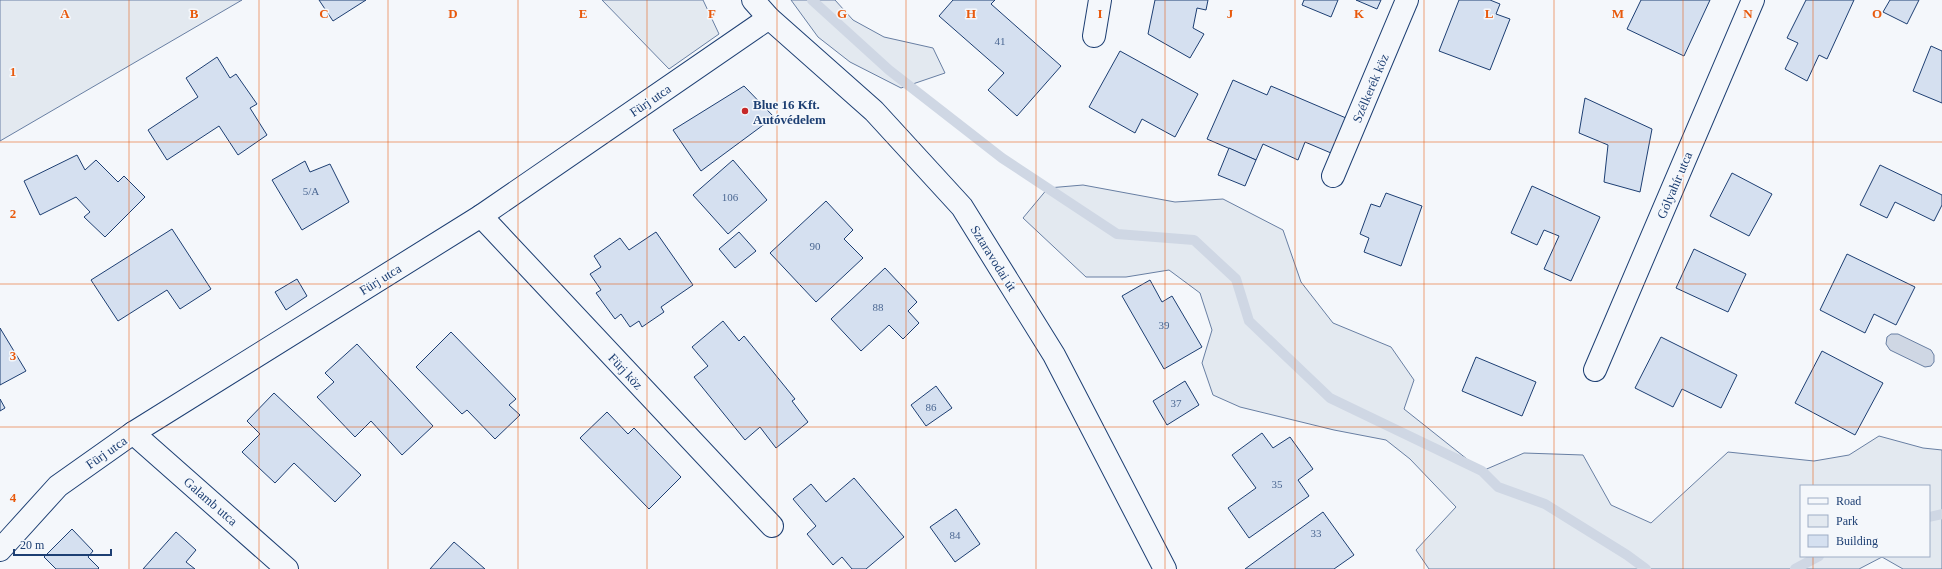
<svg xmlns="http://www.w3.org/2000/svg" width="1942" height="569" viewBox="0 0 1942 569" font-family="'Times New Roman',serif">
	<style>
		.green { fill: #e3e9f0; stroke: #687fa3; fill-rule: evenodd }
		.water { fill: #cfd7e4; stroke: #687fa3 }
		.lines { fill: none; stroke-linecap: round; stroke-linejoin: round }
		.stream { stroke: #cfd7e4; stroke-width: 10 }
		.building { fill: #d5e0f0; stroke: #1d3f73 }
		.minor-casing { stroke: #1d3f73; stroke-width: 24 }
		.tertiary-casing { stroke: #1d3f73; stroke-width: 24 }
		.minor { stroke: #f4f7fb; stroke-width: 22 }
		.tertiary { stroke: #f4f7fb; stroke-width: 22 }
		.grid { fill: none; stroke: #e8590c; stroke-width: 1; stroke-opacity: 0.55 }
		.poi-dot { fill: #c62828; stroke: #f4f7fb; stroke-width: 1.5 }
		.labels { text-anchor: middle; stroke-width: 3; stroke-linejoin: round; paint-order: stroke }
		.number-label { font-size: 11px; fill: #4b6792 }
		.street-label { font-size: 13px; fill: #1d3f73; stroke: #f4f7fb }
		.poi-label { font-size: 13px; font-weight: bold; fill: #1d3f73; stroke: #f4f7fb; text-anchor: start }
		.grid-label { font-size: 13px; text-anchor: middle; font-weight: bold; fill: #e8590c; stroke: #f4f7fb; stroke-width: 3; stroke-linejoin: round; paint-order: stroke }
	</style>
	<rect width="100%" height="100%" fill="#f4f7fb"/>
	<g class="green">
		<path d="M0,0h242l-242,141z"/>
		<path d="M602,0h101l16,34 -50,35z"/>
		<path d="M791,0h44l18,20 31,17 49,11 12,25 -44,15 -51,-26 -32,-25z"/>
		<path d="M1083,185l92,17 48,-3 60,31 18,52 32,41 58,24 23,33 -10,29 78,62 42,-18 59,2 28,50 40,18 77,-71 86,9 35,-6 30,-19 44,12 19,2v119h-39l-21,-12 -23,12h-430l-13,-19 40,-43 -46,-48 -24,-19 -52,-10 -94,-23 -27,-12 -11,-32 10,-33 -12,-37 -31,-23 -43,7h-40l-63,-59 25,-30zM1801,486h128v70h-128z"/>
	</g>
	<path class="water" d="M1891,334h7l33,16 3,5v7l-3,4 -6,1 -35,-17 -4,-6 1,-7z"/>
	<g class="lines">
		<g class="stream">
			<path d="M812,0l77,70 113,88 115,76 77,6 42,39 13,42 81,77 152,73 16,16 47,17 82,51 19,14"/>
			<path d="M1929,517l13,-3"/>
			<path d="M1795,569l24,-13"/>
		</g>
	</g>
	<g class="building">
		<path d="M319,0h47l-33,21z"/>
		<path d="M953,0h42l-4,4 70,62 -44,50 -29,-26 16,-17 -65,-57z"/>
		<path d="M1155,0h53l-2,10 -9,-2 -4,20 11,6 -14,24 -42,-24z"/>
		<path d="M1304,0h34l-7,17 -29,-12z"/>
		<path d="M1356,0h25l-4,9z"/>
		<path d="M1459,0h31l10,4 -4,10 14,5 -20,51 -51,-19z"/>
		<path d="M1641,0h69l-26,56 -57,-27z"/>
		<path d="M1806,0h48l-27,59 -8,-4 -12,26 -22,-12 13,-26 -11,-5z"/>
		<path d="M1890,0h29l-12,24 -24,-12z"/>
		<path d="M1931,46l11,5v52l-29,-12z"/>
		<path d="M1120,51l78,43 -23,43 -33,-18 -7,14 -46,-26z"/>
		<path d="M217,57l13,21 6,-4 21,30 -7,4 17,27 -29,20 -19,-29 -52,34 -19,-30 50,-33 -12,-19z"/>
		<path d="M1233,80l34,15 4,-9 75,32 -15,35 -26,-11 -7,18 -35,-16 -7,16 -49,-21z"/>
		<path d="M744,86l30,31 -73,54 -28,-41z"/>
		<path d="M1585,98l67,31 -12,63 -36,-10 4,-37 -29,-12z"/>
		<path d="M1229,148l27,12 -11,26 -27,-11z"/>
		<path d="M77,155l8,15 11,-10 22,22 6,-6 21,21 -40,40 -21,-20 6,-5 -14,-15 -36,18 -16,-34z"/>
		<path d="M733,160l34,40 -39,34 -35,-39z"/>
		<path d="M305,161l5,11 20,-8 19,38 -47,28 -30,-50z"/>
		<path d="M1880,165l62,30v10l-8,16 -39,-19 -8,16 -27,-13z"/>
		<path d="M1732,173l40,21 -23,42 -39,-20z"/>
		<path d="M1532,186l68,31 -29,64 -27,-12 15,-33 -15,-6 -7,15 -26,-12z"/>
		<path d="M1386,193l36,13 -21,60 -37,-14 5,-14 -9,-4 11,-30 9,3z"/>
		<path d="M826,201l27,29 -9,9 19,19 -47,44 -46,-49z"/>
		<path d="M172,229l39,60 -31,20 -13,-19 -49,31 -27,-41z"/>
		<path d="M656,232l37,53 -32,22 3,5 -22,15 -3,-6 -9,6 -9,-13 -6,5 -19,-26 5,-3 -11,-16 11,-7 -7,-11 26,-18 9,12z"/>
		<path d="M739,232l17,19 -21,17 -16,-19z"/>
		<path d="M1694,249l52,25 -18,38 -52,-24z"/>
		<path d="M1847,254l68,33 -19,38 -22,-11 -9,19 -45,-23z"/>
		<path d="M885,268l32,34 -9,9 11,12 -16,16 -14,-14 -28,26 -30,-32z"/>
		<path d="M297,279l10,17 -21,14 -11,-18z"/>
		<path d="M1150,280l12,22 10,-6 30,51 -38,22 -42,-73z"/>
		<path d="M723,321l16,20 5,-5 51,63 -3,2 16,21 -32,26 -16,-21 -15,13 -51,-63 14,-11 -16,-19z"/>
		<path d="M0,328l26,43 -26,14z"/>
		<path d="M451,332l65,67 -7,6 11,10 -25,24 -28,-29 -5,4 -46,-47z"/>
		<path d="M1661,337l76,38 -16,33 -39,-19 -9,18 -38,-19z"/>
		<path d="M357,344l76,82 -31,29 -31,-34 -16,16 -38,-40 17,-15 -9,-9z"/>
		<path d="M1822,351l61,32 -28,52 -60,-32z"/>
		<path d="M1476,357l60,25 -14,34 -60,-25z"/>
		<path d="M1185,381l14,24 -32,20 -14,-24z"/>
		<path d="M936,386l16,22 -26,18 -15,-21z"/>
		<path d="M274,393l87,82 -26,27 -41,-39 -19,20 -33,-31 18,-18 -13,-13z"/>
		<path d="M0,399l5,9 -5,3z"/>
		<path d="M607,412l21,22 6,-6 47,49 -32,32 -69,-71z"/>
		<path d="M1262,433l11,15 17,-11 23,32 -15,11 11,16 -60,42 -21,-30 28,-20 -24,-33z"/>
		<path d="M854,478l50,59 -38,32h-14l-10,-12 -9,8 -26,-31 9,-8 -23,-27 18,-15 15,18z"/>
		<path d="M956,509l24,35 -25,18 -25,-35z"/>
		<path d="M1323,512l31,43 -20,14h-89z"/>
		<path d="M72,529l21,22 -5,6 11,11 -1,1h-42l-12,-12z"/>
		<path d="M176,532l20,18 -10,12 9,7h-52z"/>
		<path d="M454,542l31,27h-55z"/>
	</g>
	<g class="lines">
		<g class="minor-casing">
			<g id="minor">
				<path d="M1094,36l6,-36"/>
				<path d="M1333,176l74,-176"/>
				<path d="M481,216l291,310"/>
				<path d="M1595,370l158,-370"/>
				<path d="M133,433l154,136"/>
				<path d="M0,550l58,-64 75,-53 348,-217 288,-198"/>
			</g>
		</g>
		<g class="tertiary-casing">
			<path id="tertiary" d="M753,0l16,18 105,93 88,96 92,148 111,214"/>
		</g>
		<use href="#minor" class="minor"/>
		<use href="#tertiary" class="tertiary"/>
	</g>
	<path class="grid" d="M129,0v569M259,0v569M388,0v569M518,0v569M647,0v569M777,0v569M906,0v569M1036,0v569M1165,0v569M1295,0v569M1424,0v569M1554,0v569M1683,0v569M1813,0v486M0,142h1942M0,284h1942M0,427h1942M1813,556v13"/>
	<circle class="poi-dot" cx="745" cy="111" r="4"/>
	<g class="labels">
		<g class="number-label">
			<text x="1000" y="45">41</text>
			<text x="311" y="195">5/A</text>
			<text x="730" y="201">106</text>
			<text x="815" y="250">90</text>
			<text x="878" y="311">88</text>
			<text x="1164" y="329">39</text>
			<text x="1176" y="407">37</text>
			<text x="931" y="411">86</text>
			<text x="1277" y="488">35</text>
			<text x="1316" y="537">33</text>
			<text x="955" y="539">84</text>
		</g>
		<g class="street-label">
			<text transform="translate(1370 88) rotate(-67)" y="5">Szélkerék köz</text>
			<text transform="translate(650 100) rotate(-34)" y="5">Fürj utca</text>
			<text transform="translate(1674 185) rotate(-67)" y="5">Gólyahír utca</text>
			<text transform="translate(994 258) rotate(58)" y="5">Sztaravodai út</text>
			<text transform="translate(380 279) rotate(-32)" y="5">Fürj utca</text>
			<text transform="translate(626 371) rotate(47)" y="5">Fürj köz</text>
			<text transform="translate(106 452) rotate(-35)" y="5">Fürj utca</text>
			<text transform="translate(211 501) rotate(41)" y="5">Galamb utca</text>
		</g>
		<g class="poi-label">
			<text x="753" y="109">Blue 16 Kft.<tspan x="753" dy="15">Autóvédelem</tspan></text>
		</g>
	</g>
	<g class="grid-label">
		<text x="65" y="18">A</text>
		<text x="194" y="18">B</text>
		<text x="324" y="18">C</text>
		<text x="453" y="18">D</text>
		<text x="583" y="18">E</text>
		<text x="712" y="18">F</text>
		<text x="842" y="18">G</text>
		<text x="971" y="18">H</text>
		<text x="1100" y="18">I</text>
		<text x="1230" y="18">J</text>
		<text x="1359" y="18">K</text>
		<text x="1489" y="18">L</text>
		<text x="1618" y="18">M</text>
		<text x="1748" y="18">N</text>
		<text x="1877" y="18">O</text>
		<text x="13" y="76">1</text>
		<text x="13" y="218">2</text>
		<text x="13" y="360">3</text>
		<text x="13" y="502">4</text>
	</g>
	<rect x="1800" y="485" width="130" height="72" fill="#f4f7fb" stroke="#9eadc5"/>
	<rect x="1808" y="498" width="20" height="6" fill="#f4f7fb" stroke="#9eadc5"/>
	<text x="1836" y="505" font-size="12" fill="#1d3f73">Road</text>
	<rect x="1808" y="515" width="20" height="12" fill="#e3e9f0" stroke="#9eadc5"/>
	<text x="1836" y="525" font-size="12" fill="#1d3f73">Park</text>
	<rect x="1808" y="535" width="20" height="12" fill="#d5e0f0" stroke="#9eadc5"/>
	<text x="1836" y="545" font-size="12" fill="#1d3f73">Building</text>
	<path d="M14 549v6h97v-6" fill="none" stroke="#1d3f73" stroke-width="2"/>
	<text x="20" y="549" font-size="12" fill="#1d3f73" stroke="#f4f7fb" stroke-width="3" paint-order="stroke">20 m</text>
</svg>
